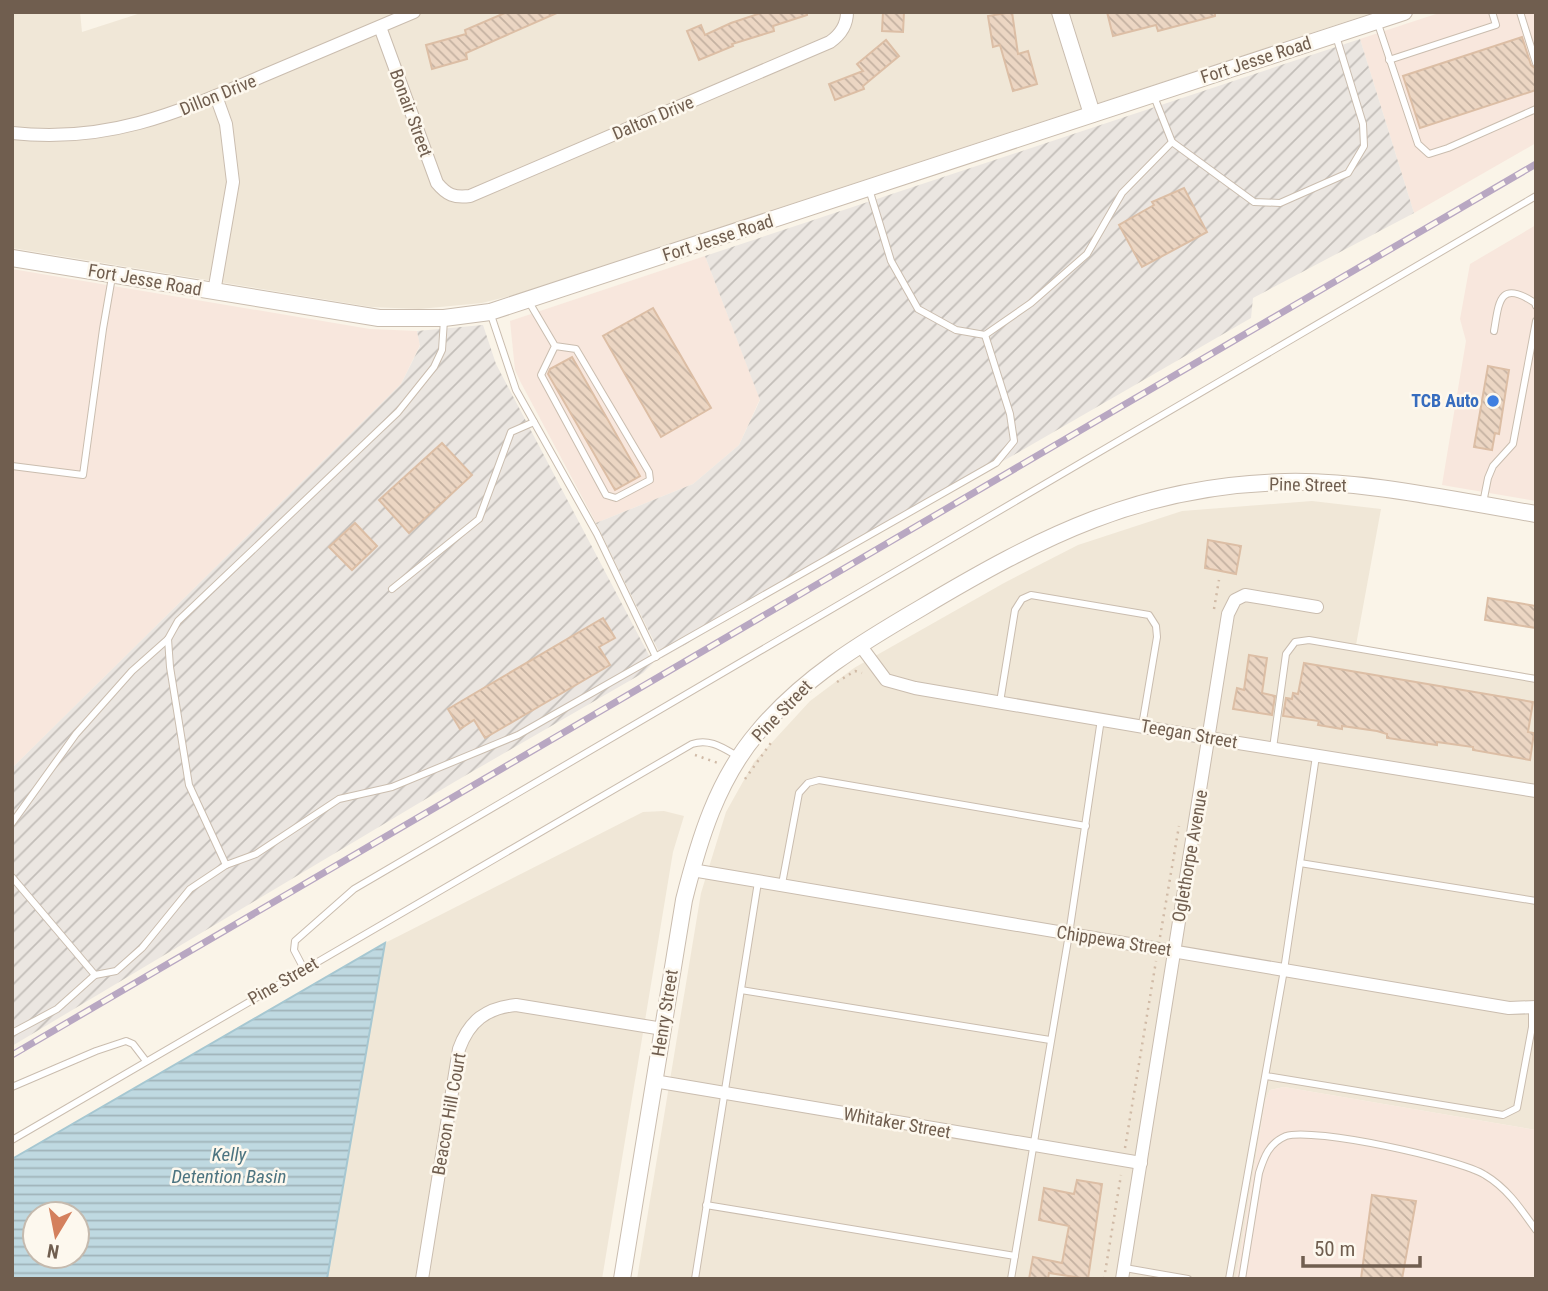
<svg xmlns="http://www.w3.org/2000/svg" width="1548" height="1291" viewBox="0 0 1548 1291" font-family="'Roboto Condensed',sans-serif">
	<style>
		.residential { fill: #f0e7d7 }
		.commercial { fill: #f8e7dd }
		.industrial { fill: url(#industrial-furrows) }
		.water { fill: url(#water-rules); stroke: #a6c7d1; stroke-width: 2; fill-rule: evenodd }
		.building { fill: url(#building-back-hatch); stroke: #dcbea5; stroke-width: 2 }
		.lines { fill: none; stroke-linecap: round; stroke-linejoin: round }
		.service-casing { stroke: #cabdaf; stroke-width: 8 }
		.minor-casing { stroke: #cabdaf; stroke-width: 14 }
		.tertiary-casing { stroke: #cabdaf; stroke-width: 18 }
		.path { stroke: #d0baa6; stroke-width: 2.5; stroke-dasharray: 2 5; stroke-linecap: butt }
		.service { stroke: #fff; stroke-width: 6 }
		.minor { stroke: #fff; stroke-width: 12 }
		.tertiary { stroke: #fff; stroke-width: 16 }
		.rail-casing { stroke: #b8a7c2; stroke-width: 7 }
		.rail { stroke: #fdf8ee; stroke-width: 4.5; stroke-dasharray: 13; stroke-linecap: butt }
		.shop-dot { fill: #3f7fe0; stroke: #fdf8ee; stroke-width: 2.5 }
		.labels { text-anchor: middle; stroke-width: 5; stroke-linejoin: round; paint-order: stroke }
		.street-label { font-size: 18px; fill: #705e4f; stroke: #fdf8ee }
		.shop-label { font-size: 18px; font-weight: bold; fill: #366cbe; stroke: #fdf8ee; text-anchor: end }
		.water-label { font-size: 19px; font-style: italic; fill: #4c7480; stroke: #fdf8ee }
	</style>
	<defs>
		<pattern id="industrial-furrows" width="10" height="10" patternUnits="userSpaceOnUse" patternTransform="scale(1.75)"><rect width="10" height="10" fill="#ebe6e1"/><path d="M-1 1l2-2M0 10L10 0M9 11l2-2" fill="none" stroke="#c3beb9"/></pattern>
		<pattern id="water-rules" width="6" height="5" patternUnits="userSpaceOnUse" patternTransform="scale(1.75)"><rect width="6" height="5" fill="#bfd9e1"/><path d="M0 2.5h6" fill="none" stroke="#a0b3b9"/></pattern>
		<pattern id="building-back-hatch" width="6" height="6" patternUnits="userSpaceOnUse" patternTransform="scale(1.75)"><rect width="6" height="6" fill="#ecd6c3"/><path d="M-1 5l2 2M0 0l6 6M5-1l2 2" fill="none" stroke="#c4b1a1"/></pattern>
	</defs>
	<rect width="100%" height="100%" fill="#faf4e8"/>
	<g class="residential">
		<path d="M12,12h68l2,20 62,-20h1231l-857,282 -36,9 -63,6 -48,-2 -359,-59z"/>
		<path d="M1312,501l69,8 -25,136 180,30v455l-252,-43 -14,3 -5,11 -29,178h-599l64,-386 25,-81 28,-50 56,-61 44,-33 150,-85 74,-38 104,-34z"/>
		<path d="M664,811l20,5 -11,36 -71,427h-275l58,-336 258,-131z"/>
	</g>
	<g class="commercial">
		<path d="M1442,12h94v131l-122,70 -54,-174z"/>
		<path d="M1536,225v276l-94,-16 24,-144 -6,-22 10,-55z"/>
		<path d="M705,256l55,143 -21,46 -46,39 -97,39 -76,-142 -5,-11 -5,-49z"/>
		<path d="M12,269l358,60 47,2 3,14 -19,39 -389,384z"/>
		<path d="M1284,1087l252,43v149h-300l29,-178 5,-11z"/>
	</g>
	<g class="industrial">
		<path d="M1360,39l54,174 -161,85 -2,20 -589,340 -66,-135 97,-39 46,-39 21,-45 -55,-144z"/>
		<path d="M483,325l13,39 157,299 -10,10 -187,108 -444,265v-278l389,-384 19,-38 -3,-15z"/>
	</g>
	<path class="water" d="M385,943l-58,336h-315v-120zM35,1214h42v42h-42z"/>
	<g class="building">
		<path d="M507,12h52l-93,41 1,6 -35,10 -6,-24 40,-11 -1,-4z"/>
		<path d="M764,12h43v3l-34,11 1,5 -42,13 1,2 -34,14 -12,-29 14,-6 4,10 26,-12z"/>
		<path d="M883,12h21l-1,20 -21,-1z"/>
		<path d="M1012,12l6,42 10,-3 9,33 -24,7 -13,-46 -7,2 -5,-31z"/>
		<path d="M1107,12h108v4l-57,15 -2,-6 -43,11z"/>
		<path d="M1522,37l9,28 5,4v21l-116,38 -17,-52z"/>
		<path d="M886,40l13,16 -36,30 1,3 -29,11 -6,-16 34,-13 -6,-7z"/>
		<path d="M1184,188l23,44 -65,35 -23,-42 35,-20 -2,-3z"/>
		<path d="M653,308l58,100 -50,29 -58,-101z"/>
		<path d="M572,357l68,119 -25,14 -67,-116 2,-5z"/>
		<path d="M1488,366l21,4 -10,64 -4,-1 -3,17 -18,-3z"/>
		<path d="M442,443l30,32 -63,58 -30,-33z"/>
		<path d="M355,523l22,23 -25,24 -23,-23z"/>
		<path d="M1208,540l33,6 -5,28 -31,-6z"/>
		<path d="M1488,598l48,8v22l-51,-8z"/>
		<path d="M603,618l12,20 -16,9 11,18 -125,73 -11,-18 -14,9 -12,-20z"/>
		<path d="M1249,655l18,3 -5,35 13,3 -3,19 -39,-6 4,-21 7,2z"/>
		<path d="M1304,663l229,39 -5,30 6,1 -4,27 -57,-10v-3l-36,-5v3l-50,-7v-4l-10,-3 -35,-5v3l-24,-4 1,-4 -36,-5 3,-18 6,1 1,-6 5,1z"/>
		<path d="M1077,1180l25,4 -14,95 -39,-6 -1,6h-19l4,-22 29,6 7,-37 -30,-6 5,-32 30,6z"/>
		<path d="M1372,1195l44,6 -14,78h-41z"/>
	</g>
	<g class="lines">
		<g class="service-casing">
			<g id="service">
				<path d="M1520,12l16,51"/>
				<path d="M1377,21l41,123 11,10 19,-6 88,-39"/>
				<path d="M1389,60l107,-35 -4,-13"/>
				<path d="M1153,94l19,48 82,60 26,1 68,-30 16,-27 -1,-22 -27,-88"/>
				<path d="M869,189l22,72 27,48 38,21 29,5 46,-32 56,-49 35,-61 50,-51"/>
				<path d="M529,302l26,44 21,3 73,123 1,8 -34,18 -10,-3 -65,-120 14,-29"/>
				<path d="M490,312l26,78 81,144 59,123"/>
				<path d="M444,320l-2,30 -8,17 -36,45 -220,209 -10,18 2,28 19,118 37,80 30,-11 83,-55 53,-12 126,-52 478,-272 18,-22 -4,-27 -25,-79"/>
				<path d="M1494,331c5,-29 5,-52 41,-28l1,3"/>
				<path d="M12,466l71,9 20,-146 9,-52"/>
				<path d="M1483,503l5,-25 5,-12 20,-22 23,-123"/>
				<path d="M392,589l87,-70 32,-87 23,-10"/>
				<path d="M1000,702l15,-92 7,-11 9,-4 118,20 7,11 1,11 -15,89"/>
				<path d="M1273,748l13,-94 9,-12 14,-2 227,39"/>
				<path d="M12,823l64,-89 56,-63 36,-32"/>
				<path d="M1300,863l236,38"/>
				<path d="M12,877l83,98"/>
				<path d="M782,884l17,-91 9,-10 11,-3 267,46"/>
				<path d="M304,969l-10,-19 1,-9 59,-52 1182,-693"/>
				<path d="M741,990l309,50"/>
				<path d="M12,1033l45,-24 38,-34 21,-4 26,-23 48,-59 36,-24"/>
				<path d="M1266,1076l237,39 14,-7 15,-81v-19"/>
				<path d="M12,1087l84,-36 30,-10 7,3 13,17"/>
				<path d="M12,1140l680,-396c18,-6 31,4 47,13"/>
				<path d="M706,1205l309,51"/>
				<path d="M1125,1268l63,11"/>
				<path d="M695,1279l63,-397"/>
				<path d="M1011,1279l58,-345 32,-215"/>
				<path d="M1229,1279l55,-309 32,-214"/>
				<path d="M1242,1279l17,-106c5,-16 10,-30 27,-37 27,-9 174,23 199,39 22,13 36,34 51,55"/>
			</g>
		</g>
		<g class="minor-casing">
			<g id="minor">
				<path d="M380,27l57,156c10,12 17,15 33,13l360,-154c10,-7 17,-17 17,-30"/>
				<path d="M12,133c97,11 167,-21 253,-58 50,-21 99,-42 149,-63"/>
				<path d="M214,292l19,-110 -7,-58 -10,-28"/>
				<path d="M860,645l26,35 29,8 311,53 310,50"/>
				<path d="M692,870l817,138 27,-1"/>
				<path d="M654,1081l487,82"/>
				<path d="M422,1279l37,-230c10,-28 27,-41 57,-44l147,24"/>
				<path d="M1122,1279l106,-665 7,-14 10,-5 72,12"/>
			</g>
		</g>
		<g class="tertiary-casing">
			<g id="tertiary">
				<path d="M1060,12l32,102"/>
				<path d="M12,258l367,60h65l46,-6 914,-300"/>
				<path d="M622,1279l62,-379c15,-60 33,-120 74,-168 45,-54 103,-89 163,-124 119,-71 220,-123 364,-126 79,-2 172,19 251,32"/>
			</g>
		</g>
		<g class="path">
			<path d="M1214,609l5,-29"/>
			<path d="M837,682l18,-11 7,2"/>
			<path d="M695,755l23,8"/>
			<path d="M745,779l28,-39"/>
			<path d="M1160,937l19,-111"/>
			<path d="M1125,1148l31,-187"/>
			<path d="M1104,1279l17,-104"/>
		</g>
		<use href="#service" class="service"/>
		<use href="#minor" class="minor"/>
		<use href="#tertiary" class="tertiary"/>
		<g class="rail-casing">
			<path id="rail" d="M12,1055l1524,-891"/>
		</g>
		<use href="#rail" class="rail"/>
	</g>
	<circle class="shop-dot" cx="1493" cy="401" r="7"/>
	<g class="labels">
		<g class="street-label">
			<text transform="translate(1256 60) rotate(-18)" y="6">Fort Jesse Road</text>
			<text transform="translate(218 95) rotate(-22)" y="6">Dillon Drive</text>
			<text transform="translate(411 113) rotate(70)" y="6">Bonair Street</text>
			<text transform="translate(653 118) rotate(-23)" y="6">Dalton Drive</text>
			<text transform="translate(718 238) rotate(-18)" y="6">Fort Jesse Road</text>
			<text transform="translate(145 280) rotate(10)" y="6">Fort Jesse Road</text>
			<text transform="translate(1308 485) rotate(1)" y="6">Pine Street</text>
			<text transform="translate(782 711) rotate(-46)" y="6">Pine Street</text>
			<text transform="translate(1189 734) rotate(10)" y="6">Teegan Street</text>
			<text transform="translate(1190 856) rotate(-80)" y="6">Oglethorpe Avenue</text>
			<text transform="translate(1114 941) rotate(9)" y="6">Chippewa Street</text>
			<text transform="translate(283 981) rotate(-30)" y="6">Pine Street</text>
			<text transform="translate(665 1013) rotate(-81)" y="6">Henry Street</text>
			<text transform="translate(449 1114) rotate(-80)" y="6">Beacon Hill Court</text>
			<text transform="translate(897 1123) rotate(10)" y="6">Whitaker Street</text>
		</g>
		<g class="shop-label">
			<text x="1479" y="407">TCB Auto</text>
		</g>
		<g class="water-label">
			<text x="229" y="1161">Kelly<tspan x="229" dy="22">Detention Basin</tspan></text>
		</g>
	</g>
	<rect width="1548" height="1291" fill="none" stroke="#705e4f" stroke-width="28"/>
	<g transform="translate(56 1235) rotate(190)"><circle r="33" fill="#fdf8ee" stroke="#c5baae" stroke-width="2"/>
	<path d="M0-5L12 26L0 18L-12 26Z" fill="#d4805d"/>
	<text y="-10" font-size="19" font-weight="bold" text-anchor="middle" fill="#705e4f">N</text>
	</g>
	<path d="M1303 1256v10h117v-10" fill="none" stroke="#705e4f" stroke-width="3.5"/>
	<text x="1314" y="1256" font-size="21" fill="#705e4f" stroke="#fdf8ee" stroke-width="5" paint-order="stroke">50 m</text>
</svg>
